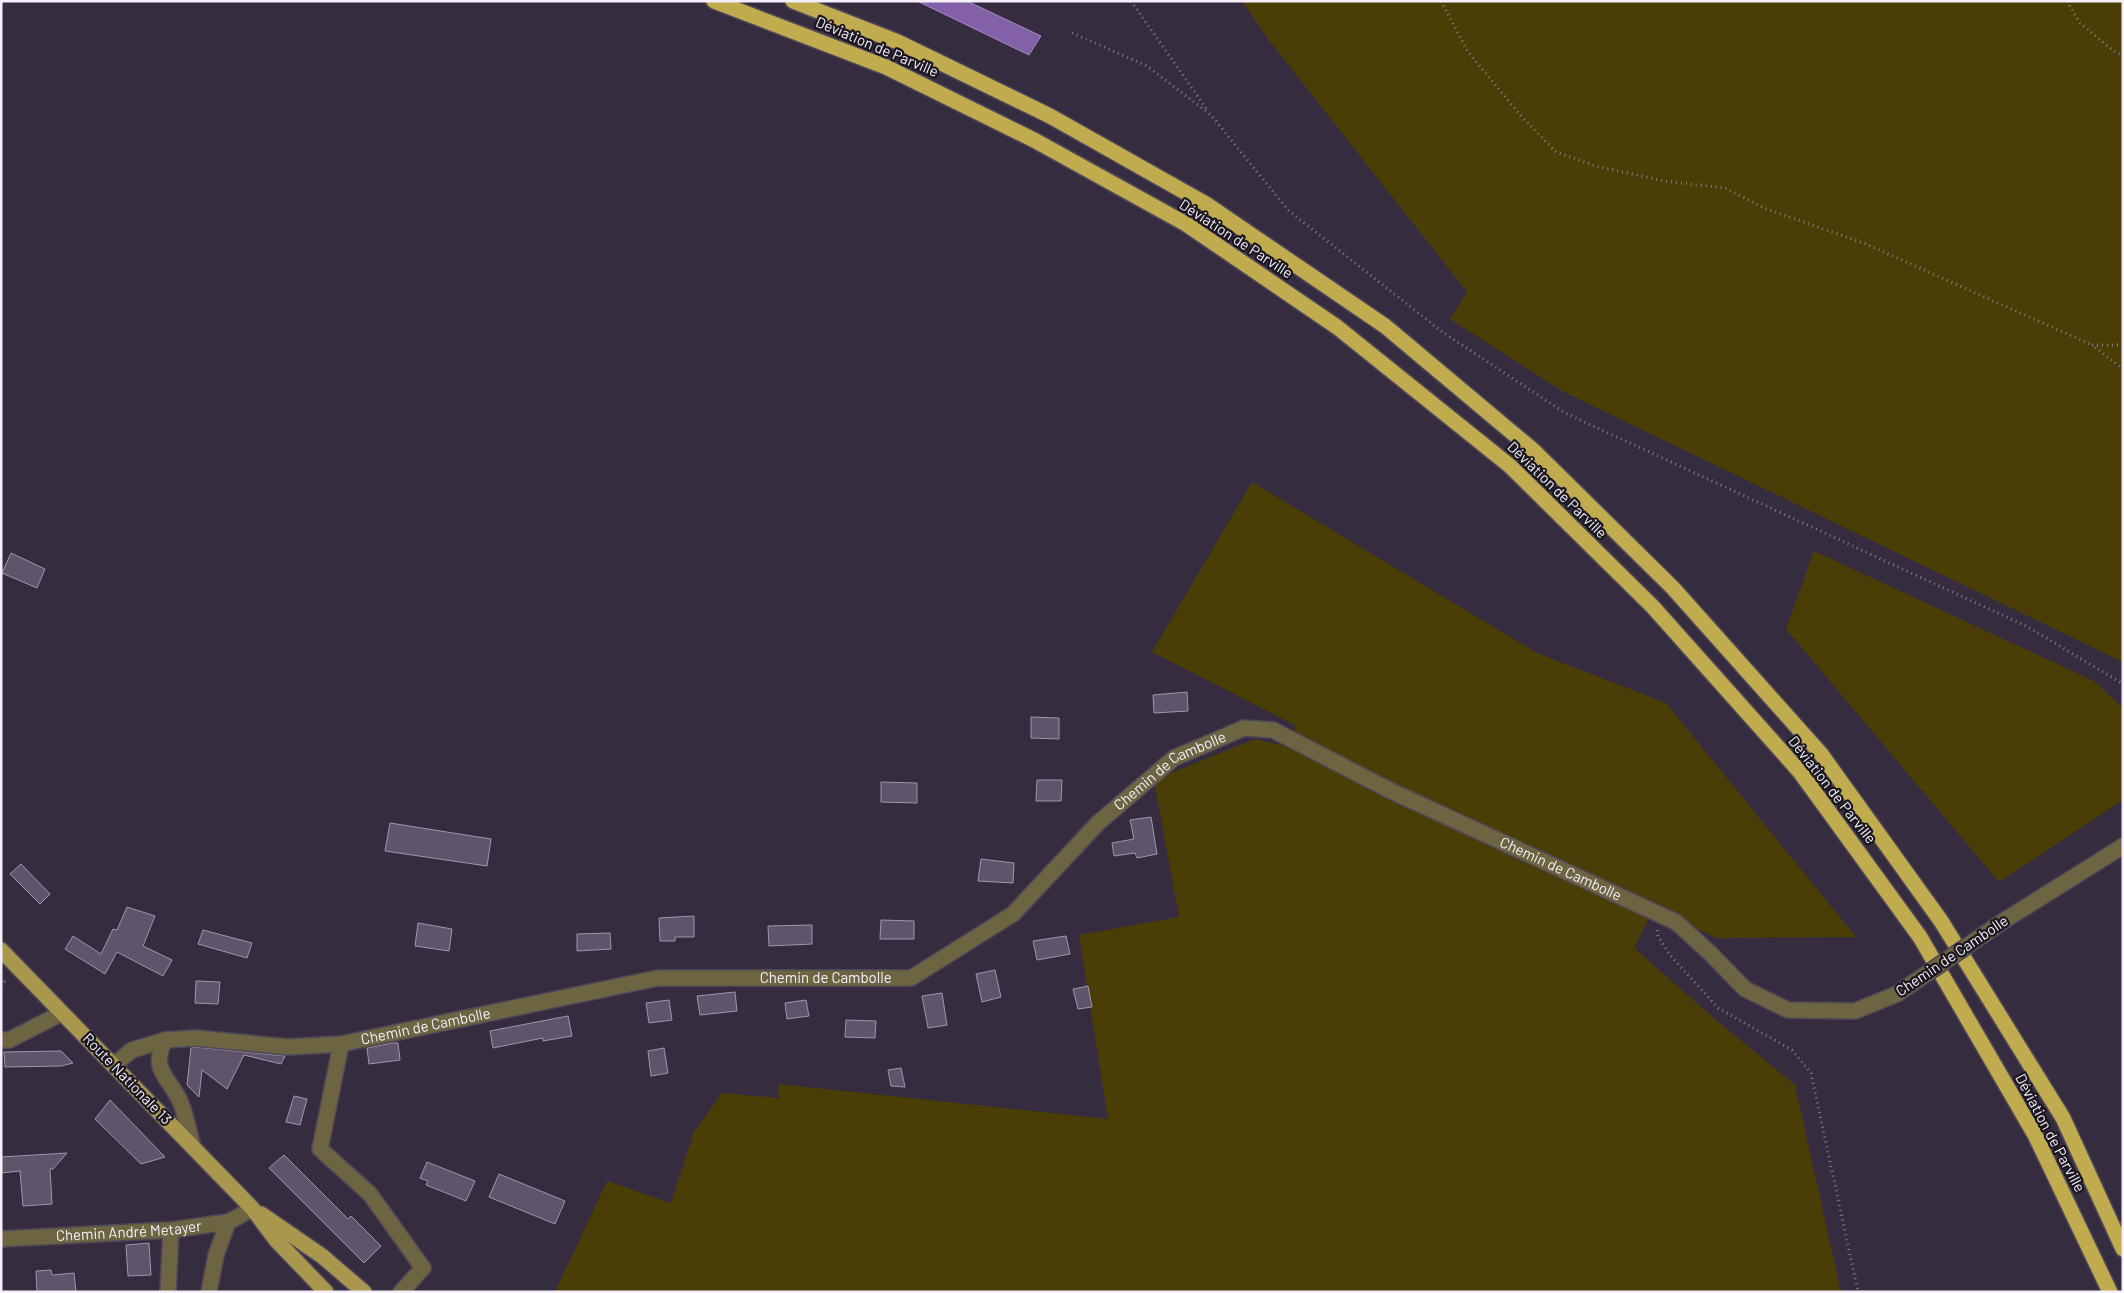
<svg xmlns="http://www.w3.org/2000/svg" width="2124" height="1293" viewBox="0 0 2124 1293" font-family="Barlow,sans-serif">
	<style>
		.green { fill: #4a3e06 }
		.water { fill: #8360a8; stroke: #a58bc1 }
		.building { fill: #5e556a; stroke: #a096ad }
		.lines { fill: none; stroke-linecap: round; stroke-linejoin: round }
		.minor-casing { stroke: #504859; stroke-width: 18 }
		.major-casing { stroke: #504859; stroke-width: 18 }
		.highway-casing { stroke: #504859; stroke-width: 18 }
		.path { stroke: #837c8c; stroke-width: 3; stroke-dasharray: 1 4; stroke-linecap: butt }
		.minor { stroke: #6d6542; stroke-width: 15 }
		.major { stroke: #a8974d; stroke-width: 15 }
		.highway { stroke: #c0ab4f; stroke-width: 15 }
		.minor-bridge-casing { stroke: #504859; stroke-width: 18; stroke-linecap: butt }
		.minor-bridge { stroke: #6d6542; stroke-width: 15 }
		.labels { text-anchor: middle; stroke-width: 4.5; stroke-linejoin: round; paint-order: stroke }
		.street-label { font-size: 15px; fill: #f4effb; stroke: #1b171f }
	</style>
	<rect width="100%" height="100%" fill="#352d3f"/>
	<g class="green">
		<path d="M1242,1h881v661l-561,-271 -112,-72 17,-27 -199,-253z"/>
		<path d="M1252,482l285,171 129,50 190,234 -140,1 -62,-31 -20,41 81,71 80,66 46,207h-1286l52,-111 64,22 23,-71 28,-39 57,5 -1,-14 330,35 -29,-184 100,-18 -25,-137 101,-41 35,8 5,-22 -143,-73z"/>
		<path d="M1814,551l280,130 29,27v92l-124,82 -213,-253z"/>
	</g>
	<path class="water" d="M917,1h50l74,35 -12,19z"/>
	<g class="building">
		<path d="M11,553l34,16 -8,19 -35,-15z"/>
		<path d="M1187,692l1,19 -34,2 -1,-18z"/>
		<path d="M1031,717l28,1v21l-28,-1z"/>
		<path d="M1037,780h25l-1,21h-25z"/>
		<path d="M881,782l36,1v20l-36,-1z"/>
		<path d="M1151,817l6,37 -20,4 -2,-5 -21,3 -2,-13 22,-4 -4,-19z"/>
		<path d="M390,823l101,16 -4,27 -102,-15z"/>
		<path d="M981,859l33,4 -1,20 -35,-2z"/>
		<path d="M21,864l29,30 -10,10 -30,-30z"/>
		<path d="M127,907l28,9 -12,30 29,14 -9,16 -46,-24 -12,22 -40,-25 8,-13 28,18 12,-25 4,1z"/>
		<path d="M694,916v21h-19v4h-15l-1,-23z"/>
		<path d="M881,920l33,1v18h-34z"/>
		<path d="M418,923l34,6 -3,22 -34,-5z"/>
		<path d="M812,925v19l-43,2 -1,-20z"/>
		<path d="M203,930l49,13 -5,15 -49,-14z"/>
		<path d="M610,933l1,16 -34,2v-17z"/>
		<path d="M1066,936l4,18 -33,6 -4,-19z"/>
		<path d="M995,970l6,27 -19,5 -6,-28z"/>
		<path d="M196,981l24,1 -2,22 -23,-1z"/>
		<path d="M1088,986l4,21 -14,2 -5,-20z"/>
		<path d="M735,992l2,19 -37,4 -3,-19z"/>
		<path d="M942,993l5,32 -19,3 -6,-32z"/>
		<path d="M669,1000l3,20 -23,3 -3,-20z"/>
		<path d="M806,1000l3,16 -22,3 -2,-16z"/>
		<path d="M568,1016l4,20 -29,5v-3l-50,10 -3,-17z"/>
		<path d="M846,1020l30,1 -1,17 -30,-1z"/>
		<path d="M392,1043h6l2,17 -31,4 -2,-16z"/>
		<path d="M191,1048l4,-1 90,9 -4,8 -37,-9 -17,34 -25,-19 -3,27 -12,-12z"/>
		<path d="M664,1048l4,25 -17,3 -3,-25z"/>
		<path d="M61,1051l12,12 -12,3 -56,1 -1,-15z"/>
		<path d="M901,1068l4,19 -14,-1 -3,-16z"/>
		<path d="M294,1096l13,3 -7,26 -14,-3z"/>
		<path d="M110,1100l55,57 -24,7 -46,-45z"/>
		<path d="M67,1153l-14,16h-3l2,35 -29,2 -3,-35 -19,2v-16z"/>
		<path d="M284,1155l64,64 3,-3 30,30 -17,17 -95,-95z"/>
		<path d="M427,1162l48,19 -9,20 -40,-16 2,-4 -8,-3z"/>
		<path d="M499,1174l66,27 -10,23 -66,-27z"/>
		<path d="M149,1243l2,32 -23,1 -2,-31z"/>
		<path d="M51,1270l1,5 22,-2 2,19h-39l-1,-21z"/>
	</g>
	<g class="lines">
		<g class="minor-casing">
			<g id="minor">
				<path d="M2005,920l118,-74"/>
				<path d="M1,1040h8l53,-27"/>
				<path d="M165,1040c-15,30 3,36 15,61 6,14 9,31 13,46"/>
				<path d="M341,1044l-21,105 50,45 53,74 -22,24"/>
				<path id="s1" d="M114,1065l18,-15 33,-10 30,-2 93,9 53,-3 317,-66h253l102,-64 85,-91 76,-65 70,-30 29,2 118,61 285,131 34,31 35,36 43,21 67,1 42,-17"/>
				<path id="s2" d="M1,1239l170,-9 57,-8 10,-5 14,-9"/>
				<path d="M168,1292l3,-62"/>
				<path d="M209,1292l7,-37 12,-33"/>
			</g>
		</g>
		<g class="major-casing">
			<g id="major">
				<path d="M1,950l251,258 24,32 50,52"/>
				<path d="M261,1214l61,42 42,36"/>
			</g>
		</g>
		<g class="highway-casing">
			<g id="highway">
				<path d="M714,1l172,66 148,73 152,84 151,103 173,139 143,141 147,165 120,165 115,198 75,157"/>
				<path d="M793,1l105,41 152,74 156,88 179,122 149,125 139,137 148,166 120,167 122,197 60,131"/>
			</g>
		</g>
		<g class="path">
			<path d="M1131,1l77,110"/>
			<path d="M1441,1l27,51 54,65 34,35 40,14 68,15 61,7 39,20 102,36 226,101"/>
			<path d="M2067,1l12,21 33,28 11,6"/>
			<path d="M1072,33l75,33 64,49 77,95 153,121 124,82 463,214 95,57"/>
			<path d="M2123,345h-31l31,24"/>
			<path d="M1657,930l1,6 11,18 49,54 74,42 19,23 47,219"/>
			<path d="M1,986l6,-8"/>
		</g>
		<use href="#minor" class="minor"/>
		<use href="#major" class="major"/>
		<use href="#highway" class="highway"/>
		<g class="minor-bridge-casing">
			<path id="minor-bridge" d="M1897,994l108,-74"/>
		</g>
		<use href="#minor-bridge" class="minor-bridge"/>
	</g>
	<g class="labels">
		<g class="street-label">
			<text transform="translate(877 47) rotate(23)" y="5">Déviation de Parville</text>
			<text transform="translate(1236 239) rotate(33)" y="5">Déviation de Parville</text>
			<text transform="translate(1557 490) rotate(44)" y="5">Déviation de Parville</text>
			<text dy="5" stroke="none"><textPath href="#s1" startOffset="1146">Chemin de Cambolle</textPath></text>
			<text transform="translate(1832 790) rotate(52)" y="5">Déviation de Parville</text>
			<text dy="5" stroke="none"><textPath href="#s1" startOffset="1581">Chemin de Cambolle</textPath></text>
			<text transform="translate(1952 956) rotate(-34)" y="5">Chemin de Cambolle</text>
			<text dy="5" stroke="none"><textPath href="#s1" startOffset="726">Chemin de Cambolle</textPath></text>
			<text dy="5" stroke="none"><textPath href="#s1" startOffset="321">Chemin de Cambolle</textPath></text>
			<text transform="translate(127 1079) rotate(46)" y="5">Route Nationale 13</text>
			<text transform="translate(2050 1133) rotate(62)" y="5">Déviation de Parville</text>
			<text dy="5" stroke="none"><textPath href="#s2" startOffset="128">Chemin André Metayer</textPath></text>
		</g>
	</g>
	<rect width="2124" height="1293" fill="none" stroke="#f4effb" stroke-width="5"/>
</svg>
